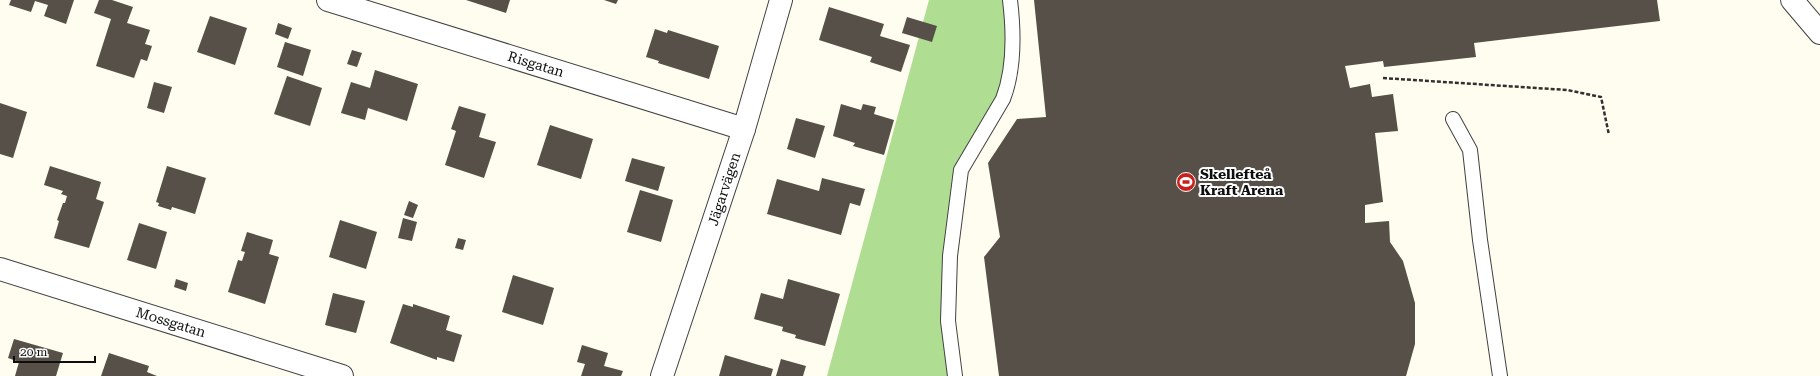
<svg xmlns="http://www.w3.org/2000/svg" width="1820" height="376" viewBox="0 0 1820 376" font-family="'Roboto Serif',serif">
	<style>
		.forest { fill: #afde93 }
		.building { fill: #575049 }
		.lines { fill: none; stroke-linecap: round; stroke-linejoin: round }
		.service-casing { stroke: #414141; stroke-width: 16 }
		.minor-casing { stroke: #414141; stroke-width: 24 }
		.tertiary-casing { stroke: #414141; stroke-width: 24 }
		.path { stroke: #303030; stroke-width: 2.5; stroke-dasharray: 4 2; stroke-linecap: butt }
		.service { stroke: #fff; stroke-width: 14 }
		.minor { stroke: #fff; stroke-width: 22 }
		.tertiary { stroke: #fff; stroke-width: 22 }
		.labels { text-anchor: middle; stroke-width: 4; stroke-linejoin: round; paint-order: stroke }
		.street-label { font-size: 14px; fill: #0e0e0e; stroke: #fff }
		.poi-label { font-size: 14px; font-weight: bold; fill: #0e0e0e; stroke: #fff; text-anchor: start }
	</style>
	<rect width="100%" height="100%" fill="#fffdef"/>
	<path class="forest" d="M929,0h81v75l-41,80 -14,55v166h-128z"/>
	<g class="building">
		<path d="M11,0h63l-8,24 -22,-8 4,-11 -13,-4 -4,11 -22,-7z"/>
		<path d="M99,0h13l21,7 -6,16 23,7 -5,14 7,2 -5,15 -6,-2 -7,19 -38,-12 15,-47 -17,-6z"/>
		<path d="M466,0h44l-4,13z"/>
		<path d="M604,0h14l-2,4z"/>
		<path d="M1034,0h623l3,21 -186,22 2,14 -92,10 -1,-6 -38,5 5,22 20,-4 2,13 21,-3 5,37 -23,2 8,69 -18,3v18l24,-2 1,21 13,19 12,42v41l-9,32h-407l-15,-119 16,-20 -12,-74 29,-44 29,-2z"/>
		<path d="M829,7l55,17 -4,12 30,9 -9,27 -31,-10 2,-5 -53,-17z"/>
		<path d="M210,16l37,12 -12,37 -38,-13z"/>
		<path d="M907,17l30,9 -5,16 -30,-9z"/>
		<path d="M278,23l14,5 -4,11 -13,-5z"/>
		<path d="M655,29l12,4 1,-3 51,16 -10,33 -51,-16 1,-2 -13,-4z"/>
		<path d="M285,42l26,8 -8,26 -26,-9z"/>
		<path d="M352,50l10,3 -5,14 -10,-3z"/>
		<path d="M375,70l43,14 -11,37 -39,-13 -3,12 -24,-7 10,-31 19,6z"/>
		<path d="M287,76l35,12 -12,38 -36,-12z"/>
		<path d="M154,82l18,5 -8,26 -17,-5z"/>
		<path d="M0,103l27,9 -14,46 -13,-4z"/>
		<path d="M841,104l20,6 2,-6 13,3 -2,7 20,6 -10,35 -31,-9 2,-3 -22,-7z"/>
		<path d="M459,106l27,8 -7,23 17,5 -12,36 -39,-13 11,-34 -5,-2z"/>
		<path d="M796,118l29,8 -10,32 -28,-9z"/>
		<path d="M550,125l43,14 -12,40 -44,-14z"/>
		<path d="M632,158l33,9 -7,24 -33,-10z"/>
		<path d="M50,166l51,16 -5,17 8,3 -15,46 -35,-10 5,-17 -2,-1 6,-17h2l2,-7 -6,-2 2,-3 -19,-6z"/>
		<path d="M167,166l39,12 -11,36 -23,-7 -1,3 -13,-4 1,-3 -3,-1z"/>
		<path d="M822,178l43,11 -5,17 -10,-3 -9,32 -74,-21 10,-35 42,12z"/>
		<path d="M640,190l33,10 -12,42 -34,-10z"/>
		<path d="M409,201l9,4 -5,13 -9,-3z"/>
		<path d="M403,218l14,4 -5,19 -14,-3z"/>
		<path d="M340,220l37,12 -11,37 -37,-12z"/>
		<path d="M139,223l28,9 -11,37 -29,-9z"/>
		<path d="M247,232l26,8 -4,14 10,3 -14,47 -37,-12 10,-32 4,1 3,-9 -4,-1z"/>
		<path d="M458,238l8,2 -3,10 -8,-2z"/>
		<path d="M513,275l41,13 -11,37 -41,-13z"/>
		<path d="M176,279l12,4 -2,8 -12,-4z"/>
		<path d="M788,279l52,15 -15,52 -30,-8 1,-3 -14,-4 1,-4 -29,-8 7,-26 22,6z"/>
		<path d="M333,293l32,8 -9,32 -31,-8z"/>
		<path d="M403,304l10,3v-3l37,12 -4,14 16,5 -8,27 -17,-5v3l-47,-17z"/>
		<path d="M14,339l49,14 -7,23h-41l4,-14 -11,-4z"/>
		<path d="M582,345l26,8 -4,13 19,5 -2,5h-40l4,-12 -8,-2z"/>
		<path d="M109,353l40,13 -2,6 10,4h-56z"/>
		<path d="M725,355l48,14 -2,7h-52z"/>
		<path d="M781,359l25,7 -3,10h-27z"/>
	</g>
	<g class="lines">
		<g class="service-casing">
			<g id="service">
				<path d="M1453,119l17,31 10,90 20,136"/>
				<path d="M955,376l-7,-55 2,-65 11,-86 42,-71c12,-31 11,-66 7,-99"/>
			</g>
		</g>
		<g class="minor-casing">
			<g id="minor">
				<path d="M328,0l416,129"/>
				<path d="M0,269l342,107"/>
				<path d="M662,376l82,-247 37,-129"/>
			</g>
		</g>
		<g class="tertiary-casing">
			<path id="tertiary" d="M1792,0l28,33"/>
		</g>
		<path class="path" d="M1383,78l184,12 34,7 8,38"/>
		<use href="#service" class="service"/>
		<use href="#minor" class="minor"/>
		<use href="#tertiary" class="tertiary"/>
	</g>
	<defs>
		<g id="stadium-disc" transform="scale(1)"><circle r="9.5" fill="#c8211c" stroke="#fff"/><path d="M0-5a6.5 5 0 1 0 0 10a6.5 5 0 1 0 0-10ZM-3.5-1.8h7v3.6h-7Z" fill="#fff"/></g>
	</defs>
	<g fill-rule="evenodd">
		<use href="#stadium-disc" x="1186" y="182"/>
	</g>
	<g class="labels">
		<g class="street-label">
			<text transform="translate(536 64) rotate(17)" y="5">Risgatan</text>
			<text transform="translate(724 189) rotate(-72)" y="5">Jägarvägen</text>
			<text transform="translate(171 322) rotate(17)" y="5">Mossgatan</text>
		</g>
		<g class="poi-label">
			<text x="1200" y="179">Skellefteå<tspan x="1200" dy="16">Kraft Arena</tspan></text>
		</g>
	</g>
	<path d="M14 356v6h81v-6" fill="none" stroke="#0e0e0e" stroke-width="2"/>
	<text x="20" y="356" font-size="12" fill="#0e0e0e" stroke="#ffffff" stroke-width="3" paint-order="stroke">20 m</text>
</svg>
